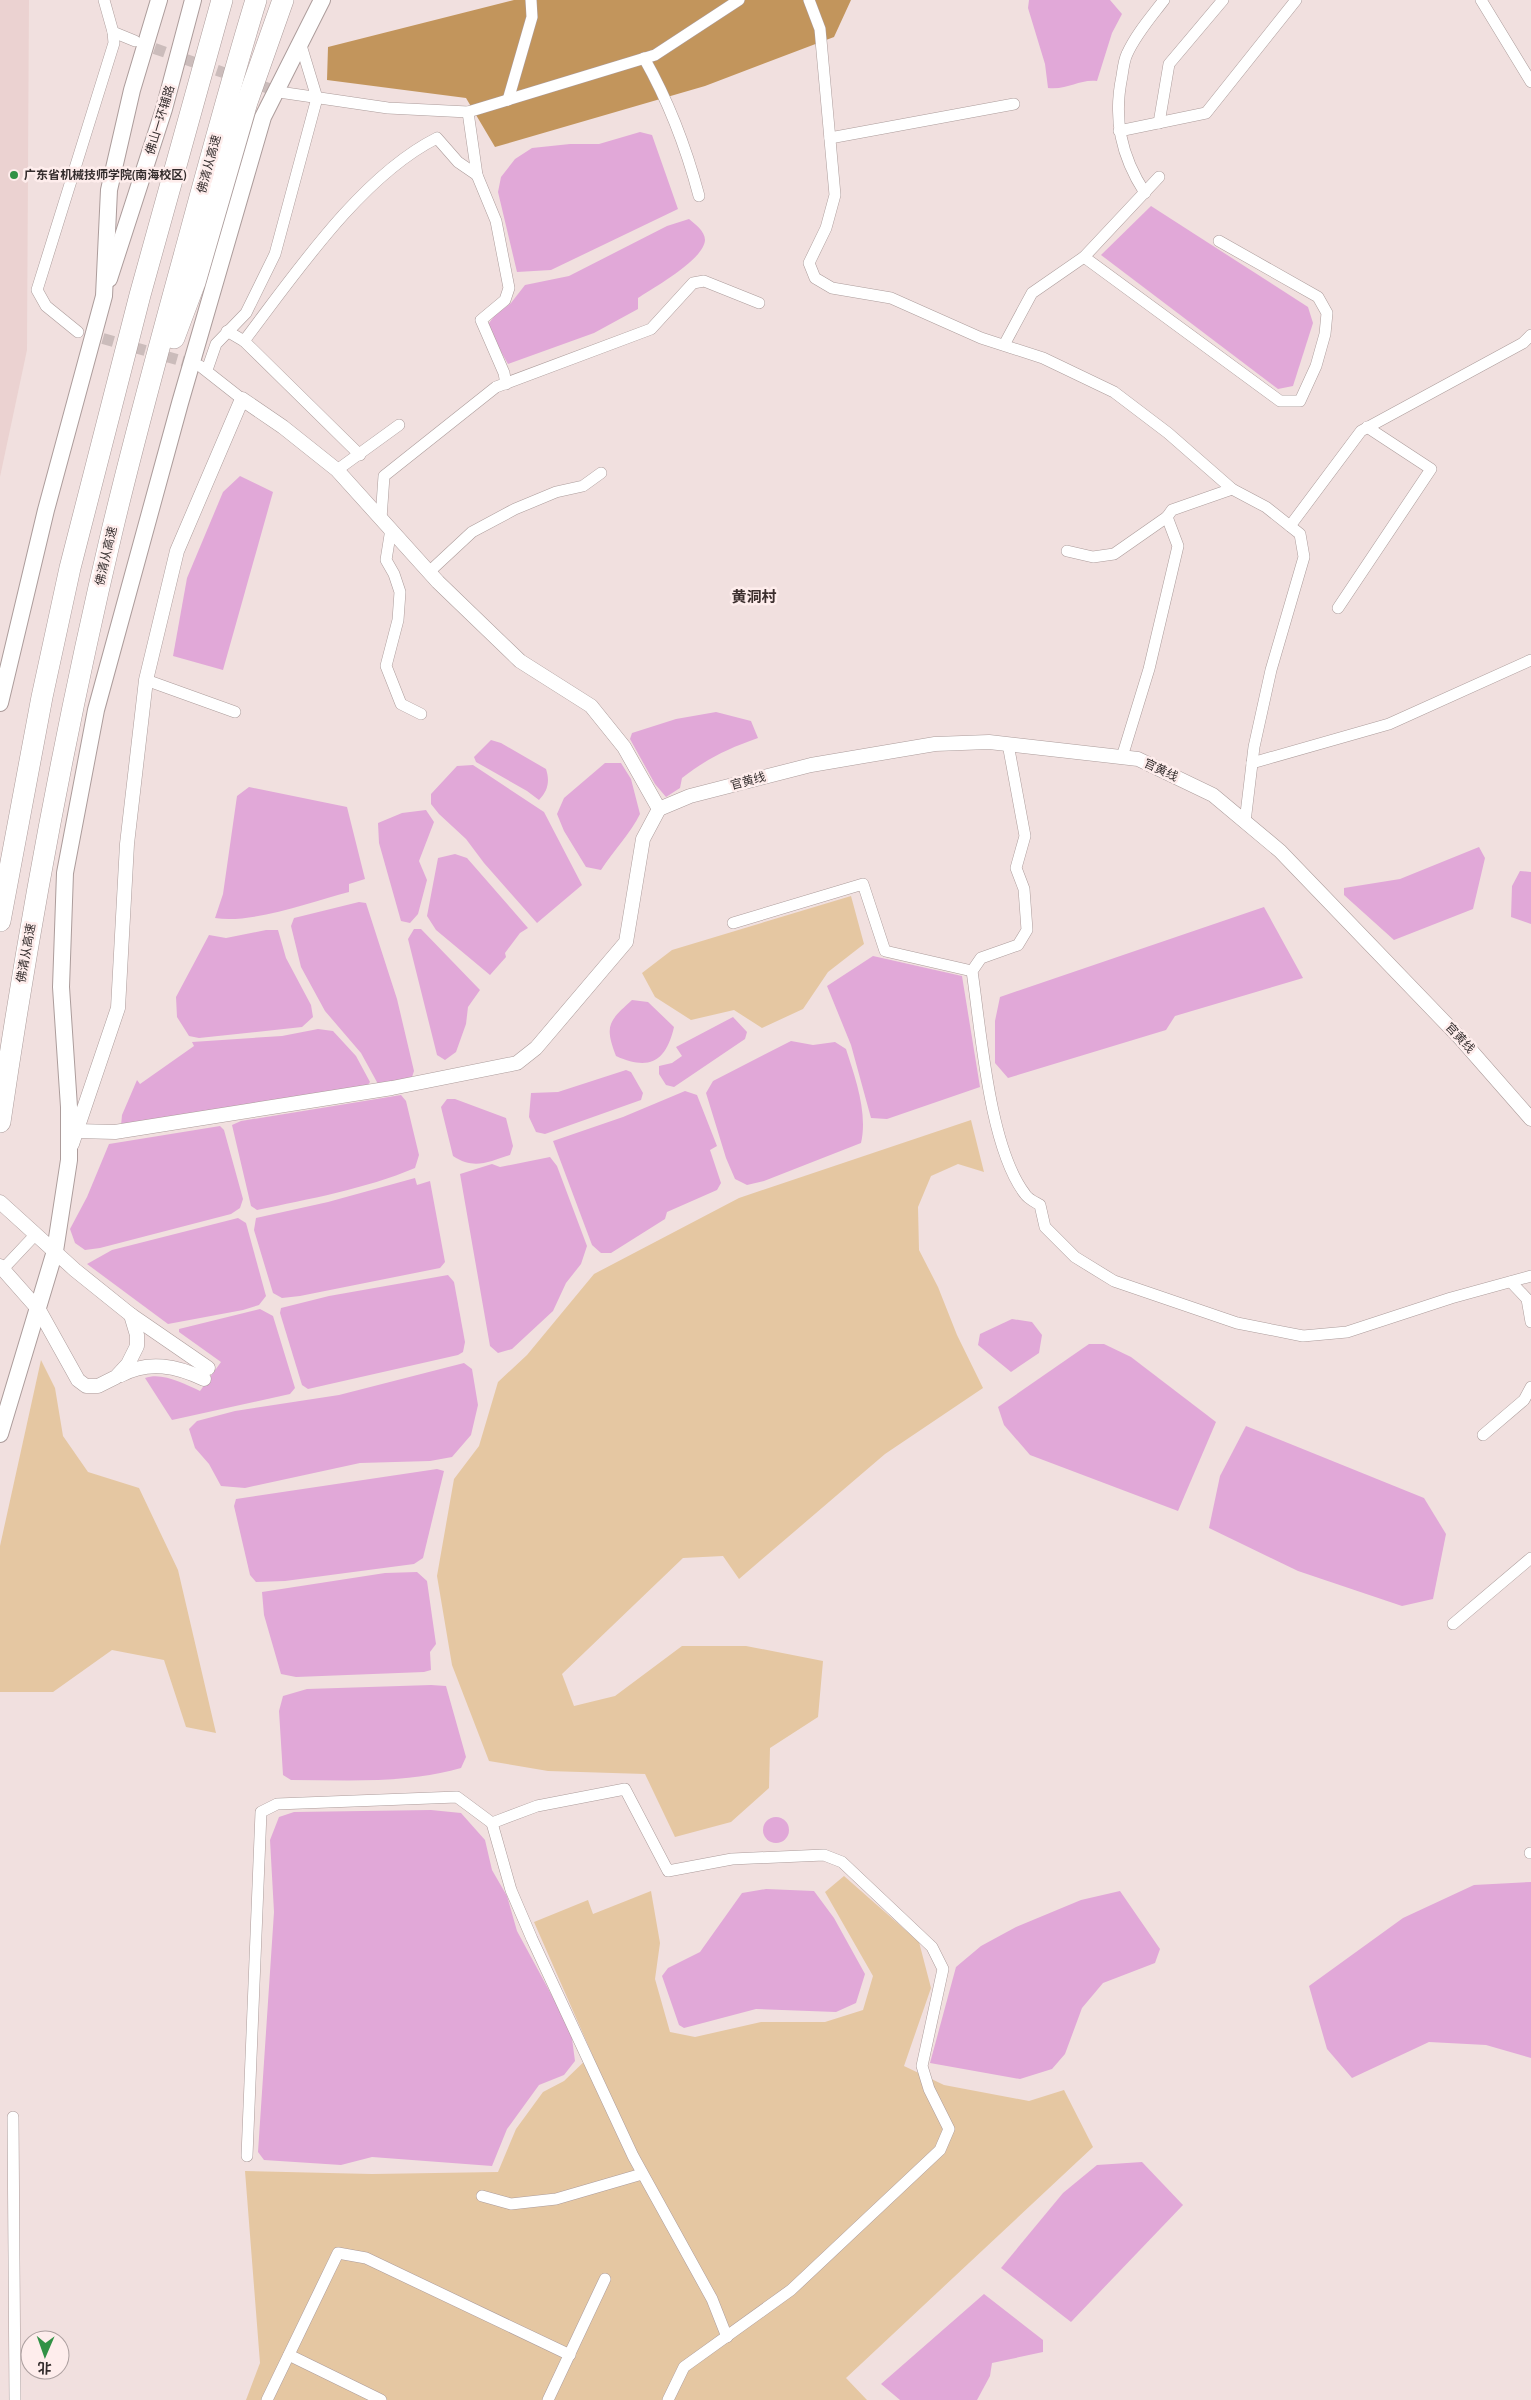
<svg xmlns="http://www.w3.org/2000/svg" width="1531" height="2400" viewBox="0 0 1531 2400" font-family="'Archivo Narrow','Noto Sans SC',sans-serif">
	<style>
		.built { fill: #ebd2d1 }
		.green { fill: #e5c7a2 }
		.forest { fill: #c2955c }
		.water { fill: #e1a8d8 }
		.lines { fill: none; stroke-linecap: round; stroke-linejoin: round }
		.minor-tunnel { stroke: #cbbcbb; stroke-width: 11; stroke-dasharray: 11 5.5; stroke-linecap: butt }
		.minor-casing { stroke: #ac9c9b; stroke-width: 12 }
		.tertiary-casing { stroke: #ac9c9b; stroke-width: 15 }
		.secondary-casing { stroke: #ac9c9b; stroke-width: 18 }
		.motorway-casing { stroke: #ac9c9b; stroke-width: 22 }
		.minor { stroke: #fff; stroke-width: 11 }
		.tertiary { stroke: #fff; stroke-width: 14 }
		.secondary { stroke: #fff; stroke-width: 16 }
		.motorway { stroke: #fff; stroke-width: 21 }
		.poi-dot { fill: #319145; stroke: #feedec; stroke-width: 2 }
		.labels { text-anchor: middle; stroke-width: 5; stroke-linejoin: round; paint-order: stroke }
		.street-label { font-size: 12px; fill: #342d2d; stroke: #feedec }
		.poi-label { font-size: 12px; font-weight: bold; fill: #342d2d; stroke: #feedec; text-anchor: start }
		.quarter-label { font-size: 15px; font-weight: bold; fill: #3c2f2e; stroke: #feedec }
	</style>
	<rect width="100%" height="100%" fill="#f1e0df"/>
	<path class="built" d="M0,0h29l-2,350 -27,127z"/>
	<g class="green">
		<path d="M851,896l13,48 -36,28 -25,37 -41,19 -28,-18 -43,10 -36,-23 -13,-24 30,-23z"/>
		<path d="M971,1120l13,52 -26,-8 -27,12 -13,31 1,43 19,37 19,48 26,53 -98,66 -146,125 -16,-23 -40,2 -121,116 12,32 41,-10 67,-50h64l77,15 -5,56 -48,31 -1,40 -38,34 -56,15 -30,-63 -97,-3 -59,-10 -37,-96 -15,-89 17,-97 25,-33 19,-64 29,-27 67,-81 145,-76z"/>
		<path d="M41,1360l14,28 8,48 25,36 51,16 39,82 38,163 -30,-6 -22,-67 -52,-10 -59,42h-53v-146z"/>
		<path d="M844,1876l75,66 12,46 -27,78 40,19 85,16 35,-11 29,57 -247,231 21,22h-621l14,-37 -15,-192 127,3 126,-2 18,-43 27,-37 21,-11 28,-27 -58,-132 54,-22 5,14 58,-23 9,52 -5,36 15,53 25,5 66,-15h64l38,-12 10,-34 -48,-84z"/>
	</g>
	<path class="forest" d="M514,0h337l-17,37 -129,49 -210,61 -29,-49 -139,-18 1,-33z"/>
	<g class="water">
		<path d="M1029,0h81l12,14 -10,19 -15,48c-18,-2 -28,9 -49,7l-3,-24 -17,-56z"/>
		<path d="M640,132l12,3 26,74 -127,61 -34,2 -19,-80 3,-15 14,-18 17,-11 38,-4h29z"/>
		<path d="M1151,206l157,101 5,16 -20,63 -15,3 -177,-134z"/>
		<path d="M689,219c6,5 16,12 16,21 -1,20 -52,48 -67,58v11l-44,24 -86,31 -19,-33v-8l6,-8 16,-12 14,-18 44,-9 98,-50z"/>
		<path d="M240,476l33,16 -50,178 -50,-14 14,-78 36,-86z"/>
		<path d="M716,712l35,9 7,17c-31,11 -50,20 -76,40l-2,10 -14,9 -11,-13 -25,-45 2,-6 44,-14z"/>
		<path d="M491,740l10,3 45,26c4,12 2,22 -7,31l-12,-9 -51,-29 -2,-5z"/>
		<path d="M605,763h16l10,16 9,35c-9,19 -27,37 -39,56l-15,-3 -22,-36 -7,-17 7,-16z"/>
		<path d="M473,765l71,47 38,73 -45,38 -53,-60 -18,-24 -27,-25 -8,-10v-10l26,-28z"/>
		<path d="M249,787l98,20 18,72 -16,5v8c-38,10 -97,32 -134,26l8,-24 14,-98z"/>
		<path d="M426,810l8,12 -15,39 8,19 -9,34 -8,9 -9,-2 -22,-78 -1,-20 24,-10z"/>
		<path d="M1479,847l6,11 -12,51 -79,31 -50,-45v-7l56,-9z"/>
		<path d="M455,854l12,4 61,70 -8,5 -15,20 1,4 -16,18 -54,-45 -9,-14 11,-58z"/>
		<path d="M1520,871l11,1v52l-20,-7 1,-31z"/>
		<path d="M359,902l7,1 31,96 17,72 -3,9 -33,4 -17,-31 -36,-42 -24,-44 -10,-41 3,-8z"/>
		<path d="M1264,907l39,71 -128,38 -9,14 -158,48 -13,-15v-42l5,-24z"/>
		<path d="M414,929h7l59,61 -12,17 -2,17 -10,28 -11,8 -8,-5 -29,-116z"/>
		<path d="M266,930h12l8,28 25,47 2,12 -11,10 -103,11 -10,-2 -12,-19 -1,-20 33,-62 17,3z"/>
		<path d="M873,956l89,20 18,111 -93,32 -16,-1 -20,-73 -24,-59z"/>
		<path d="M632,1000l16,2 26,25c-8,35 -25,44 -58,29 -12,-31 -7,-35 16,-56z"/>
		<path d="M733,1017l14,15 -2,7 -71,48 -8,-2 -7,-11v-8l13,-3 10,-7 -6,-9z"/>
		<path d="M318,1029l15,2 23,25 14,26 -5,7 -244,37 1,-11 15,-35 3,4 54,-38 -2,-4 90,-6z"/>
		<path d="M791,1041l22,4 22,-3 11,7c9,28 22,64 15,94l-97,38 -17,4 -12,-6 -9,-21 -20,-65 7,-12z"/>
		<path d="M626,1070l5,2 12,21 -2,7 -96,34 -9,-2 -7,-15 2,-24 27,-1z"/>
		<path d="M685,1091l12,4 20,51 -7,4 11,33 -4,7 -50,22 -2,7 -54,34h-10l-9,-8 -39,-104 70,-24z"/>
		<path d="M401,1095l5,6 13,54 -4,13c-50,21 -106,31 -158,42l-6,-4 -19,-81 9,-4z"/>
		<path d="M447,1099h8l51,19 7,28 -3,9c-22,7 -36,15 -57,1l-12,-49z"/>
		<path d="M220,1126l4,4 19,69 -3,9 -9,6 -131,34 -15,2 -10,-7 -5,-14 17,-32 22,-53z"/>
		<path d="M550,1157l7,9 30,80 -6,18 -15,19 -13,28 -41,38 -14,4 -8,-7 -30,-172 32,-10 8,3z"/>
		<path d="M415,1178l2,7 13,-4 15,81 -5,6 -140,28 -18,2 -9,-5 -19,-63 2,-12 72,-16z"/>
		<path d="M238,1218l8,5 20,73 -7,9 -16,5 -75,14 -81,-60 25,-14z"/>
		<path d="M448,1275l6,7 11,60 -2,10 -5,3 -150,34 -6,-4 -22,-72 1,-5 48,-12z"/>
		<path d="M260,1309l13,7 22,72 -5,6 -118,26 -27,-42c18,-6 39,6 55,13l21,-29 -42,-30v-3z"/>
		<path d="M1012,1319l20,3 10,13 -3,18 -28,19 -33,-27 2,-11z"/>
		<path d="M1089,1344h15l27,13 85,65 -38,89 -148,-56 -26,-30 -6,-18z"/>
		<path d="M464,1363l8,6 6,36 -7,30 -19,22 -22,4 -70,2 -115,25 -24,-2 -12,-22 -14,-16 -6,-19 8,-8 38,-10 104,-16z"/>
		<path d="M1246,1426l178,72 22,36 -13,65 -31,7 -104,-35 -89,-43 11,-52z"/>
		<path d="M437,1469l7,2 -21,87 -9,6 -129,17 -29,1 -6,-7 -16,-69 2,-7z"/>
		<path d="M417,1572l10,9 9,63 -6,8 1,18 -7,2 -128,5 -15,-3 -17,-59 -2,-23 123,-19z"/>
		<path d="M431,1685l15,1 20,71 -5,11c-55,16 -113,12 -170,12l-8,-5 -4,-64 4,-15 24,-7z"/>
		<path d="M431,1810l30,3 24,27 7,30 15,26 10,35 54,100 4,30 -11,14 -25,10 -32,44 -15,37 -120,-9 -31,8 -77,-5 -6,-8 16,-240 -4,-72 9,-23 15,-5z"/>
		<circle cx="776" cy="1830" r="13"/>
		<path d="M1531,1882v176l-45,-13 -57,-3 -77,36 -25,-29 -18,-63 94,-68 71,-33z"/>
		<path d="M766,1889l48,2 20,27 31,56 -9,29 -20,9 -80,-3 -72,19 -5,-3 -17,-49 6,-8 32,-16 42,-59z"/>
		<path d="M1120,1891l40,58 -5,14 -52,20 -21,25 -17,46 -13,15 -32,10 -90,-16 26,-96 25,-21 35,-19 65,-27z"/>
		<path d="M1142,2162l41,43 -112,117 -70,-54 62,-75 34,-28z"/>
		<path d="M984,2294l59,46v12l-51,11 -2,13 -13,24h-77l-19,-16z"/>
	</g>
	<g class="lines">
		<g class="minor-tunnel">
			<path d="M139,43l140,49"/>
			<path d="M87,334l109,31"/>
		</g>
		<g class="minor-casing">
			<g id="minor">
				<path d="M809,0l11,29 15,166 -9,33 -17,35 6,15 17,10 59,10 90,40 62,20 71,34 54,41 64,56 34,18 34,27 4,23 -33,113 -17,77 -9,75"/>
				<path d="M1481,0l50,82"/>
				<path d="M113,32l22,9"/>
				<path d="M644,58c25,44 42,89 55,138"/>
				<path d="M279,92l109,16 80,4 187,-57 84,-55"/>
				<path d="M508,100l24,-83 -1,-17"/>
				<path d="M468,112l9,63 19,46 13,67 -4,12 -24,20 23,53 2,11"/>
				<path d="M1159,123l10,-59 54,-64"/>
				<path d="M1119,131l87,-18 90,-113"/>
				<path d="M830,138l184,-34"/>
				<path d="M1145,193c-24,-37 -32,-74 -23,-117 1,-7 2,-16 5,-22 9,-20 24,-37 37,-54"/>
				<path d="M1084,257l196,144h20l16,-35 9,-32 2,-21 -9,-16 -99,-56"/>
				<path d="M227,331l17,10c51,-67 117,-165 193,-203l21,24 19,13"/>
				<path d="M78,332l-32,-26 -9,-16 77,-247 -1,-11 -9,-32"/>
				<path d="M244,341l116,114"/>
				<path d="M1004,345l28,-52 52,-36 75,-80"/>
				<path d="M200,366l42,33"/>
				<path d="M207,370l9,-26 30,-31 29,-59 42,-156 -17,-56"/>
				<path d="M337,470l62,-45"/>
				<path d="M381,519l3,-43 112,-89 155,-58 42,-46 11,-2 55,22"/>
				<path d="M1290,526l71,-95 162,-88 8,-8"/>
				<path d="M391,529l-5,31 8,14 6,18 -2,28 -12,46 15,38 20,10"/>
				<path d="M1067,551l26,6 21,-3 53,-37"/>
				<path d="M429,572l43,-40 43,-23 41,-17 27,-6 18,-13"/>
				<path d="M1338,608l93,-139 -64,-42"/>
				<path d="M146,680l89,32"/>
				<path d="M1008,744l17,92 -9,32 8,21 3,41 -9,15 -37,13 -9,13c9,60 17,176 53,223 3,5 10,8 15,11l5,22 30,30 39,24 123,42 66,13 44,-4 104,-34 80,-22"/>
				<path d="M1122,757l27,-88 29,-123 -11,-29 5,-7 60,-21"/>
				<path d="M1252,763l137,-39 142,-64"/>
				<path d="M733,923l130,-39 22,67 87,20"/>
				<path d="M3,1269l32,-34"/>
				<path d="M1511,1282l16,17 4,23"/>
				<path d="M1483,1435l41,-35 7,-13"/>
				<path d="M1453,1624l78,-66"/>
				<path d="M492,1823l19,67 21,49 101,217 79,143 15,38"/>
				<path d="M1530,1853h1"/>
				<path d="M13,2117l2,283"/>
				<path d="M247,2156l14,-344 16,-8 180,-7 35,26 45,-17 88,-17 43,82 64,-12 92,-4 18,7 90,85 11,22 -21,97 7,23 20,40 -9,21 -149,140 -107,77 -16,33"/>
				<path d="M482,2196l29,8 45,-5 86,-25"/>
				<path d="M289,2355l92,45"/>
				<path d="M267,2400l71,-147 28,5 204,97"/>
				<path d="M548,2400l57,-121"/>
			</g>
		</g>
		<g class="tertiary-casing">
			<g id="tertiary">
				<path d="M659,809l31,-13 121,-31 124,-21 54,-2 149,17 75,36 67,56 180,187 71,81"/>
				<path d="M76,1131l39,1 277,-44 125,-25 19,-15 90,-106 17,-103 16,-30"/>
				<path d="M72,1144l46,-136 9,-164 19,-164 31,-129 65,-152 41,28 54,43 101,112 82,79 71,45 33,41 35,62"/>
				<path d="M0,1202l75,68 56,45 6,20v11l-9,18 -12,13 -18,9h-12l-8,-6 -39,-70 -39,-44"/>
				<path d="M131,1315l77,53"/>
				<path d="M121,1375c28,-15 56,-9 83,4"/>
			</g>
		</g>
		<g class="secondary-casing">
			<g id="secondary">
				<path d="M109,279l55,-170 29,-109"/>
				<path d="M0,703l46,-193 58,-214 5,-106 23,-100 27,-90"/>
				<path d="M0,1434l55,-183 14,-91v-53l-8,-120 4,-114 31,-163 84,-307 83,-286 59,-117"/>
			</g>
		</g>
		<g class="motorway-casing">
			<g id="motorway">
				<path d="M174,338l21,-56 52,-180 36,-102"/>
				<path d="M0,921l42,-224 28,-129 70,-273 82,-295"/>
				<path d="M0,1122c29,-199 66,-396 112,-591 22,-92 47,-184 72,-275 23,-85 46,-171 72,-256"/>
			</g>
		</g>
		<use href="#minor" class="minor"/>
		<use href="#tertiary" class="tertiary"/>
		<use href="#secondary" class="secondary"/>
		<use href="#motorway" class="motorway"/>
	</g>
	<circle class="poi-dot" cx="14" cy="175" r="5"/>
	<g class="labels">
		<g class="street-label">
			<text transform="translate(160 120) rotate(-73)" y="4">佛山一环辅路</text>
			<text transform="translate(209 164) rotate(-75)" y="4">佛清从高速</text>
			<text transform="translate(106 556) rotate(-77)" y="4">佛清从高速</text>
			<text transform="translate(1161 770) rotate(25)" y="4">官黄线</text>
			<text transform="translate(748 781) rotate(-15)" y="4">官黄线</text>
			<text transform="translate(26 953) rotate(-80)" y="4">佛清从高速</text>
			<text transform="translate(1460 1038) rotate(47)" y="4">官黄线</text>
		</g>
		<g class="poi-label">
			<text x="24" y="179">广东省机械技师学院(南海校区)</text>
		</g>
		<g class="quarter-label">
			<text x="754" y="602">黄洞村</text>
		</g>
	</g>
	<g transform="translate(45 2355) rotate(182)"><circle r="24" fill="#feedec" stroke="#ada0a0"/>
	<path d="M0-4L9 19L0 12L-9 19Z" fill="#319145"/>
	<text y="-8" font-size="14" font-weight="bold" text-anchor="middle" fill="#342d2d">北</text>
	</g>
</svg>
